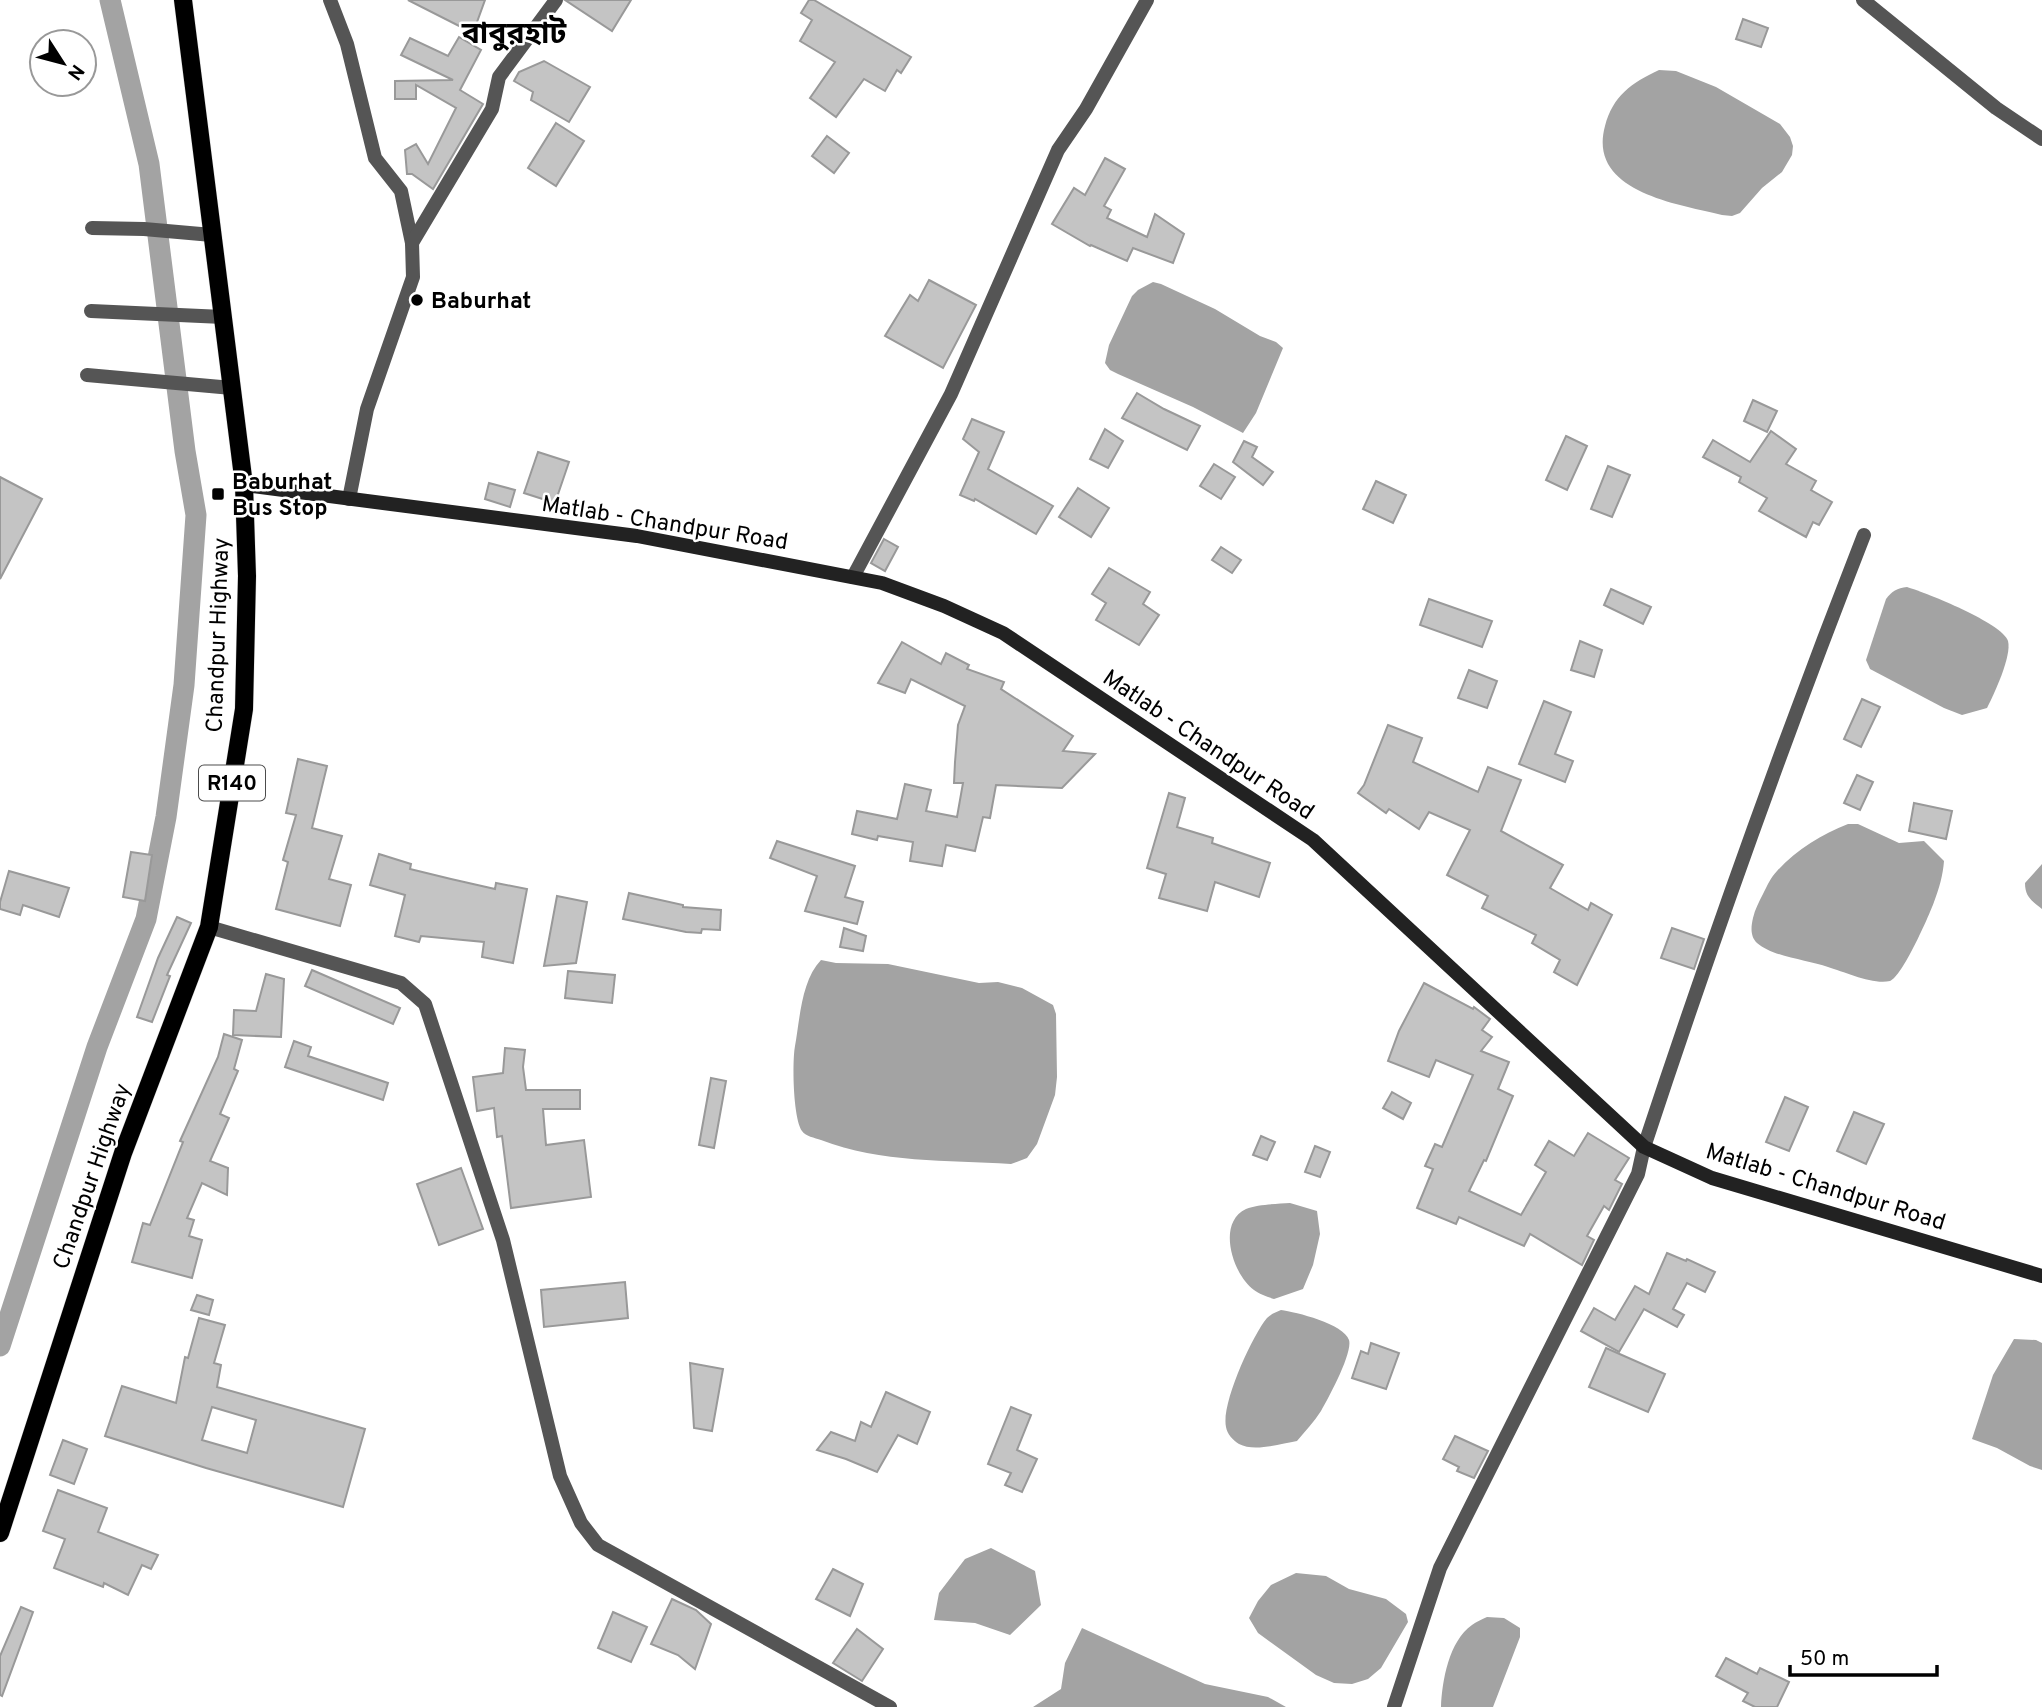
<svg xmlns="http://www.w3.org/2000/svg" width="2042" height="1707" viewBox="0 0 2042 1707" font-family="Overpass,'Noto Sans Bengali',sans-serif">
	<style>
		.water { fill: #a3a3a3 }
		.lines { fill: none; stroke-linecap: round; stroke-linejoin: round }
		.canal { stroke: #a3a3a3; stroke-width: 21 }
		.building { fill: #c4c4c4; stroke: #999; stroke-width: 2; fill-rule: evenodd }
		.primary-casing { stroke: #dbdbdb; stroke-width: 19 }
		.minor { stroke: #555; stroke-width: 14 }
		.secondary { stroke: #222; stroke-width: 14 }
		.primary { stroke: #000; stroke-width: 18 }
		.poi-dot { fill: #000; stroke: #fff; stroke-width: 2.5 }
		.labels { text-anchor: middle; stroke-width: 5; stroke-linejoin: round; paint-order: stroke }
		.shield { fill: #fff; stroke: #4c4c4c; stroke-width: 2 }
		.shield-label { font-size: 21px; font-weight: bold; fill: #000 }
		.poi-label { font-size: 23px; font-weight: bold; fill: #000; stroke: #fff; text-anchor: start }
		.street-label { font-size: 23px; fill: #000; stroke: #fff }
		.district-label { font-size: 30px; font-weight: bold; fill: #000; stroke: #fff }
	</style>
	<rect width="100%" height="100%" fill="#fff"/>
	<g class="water">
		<path d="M1659,70l17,1 40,16 64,37 10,13 3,9 -1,9 -10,17 -20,16 -22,25 -8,3 -10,-1c-45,-11 -135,-23 -117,-89 8,-30 26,-43 54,-56z"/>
		<path d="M1153,282l8,2 54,25 45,27 16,6 7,6 -27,65 -13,20 -50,-26 -75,-33 -8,-4 -5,-7 4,-18 23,-49 6,-6z"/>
		<path d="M1907,587c20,6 95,36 101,54 4,15 -14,53 -21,67l-25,7 -18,-7 -74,-39 -4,-9 20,-61c6,-8 11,-11 21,-12z"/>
		<path d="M1848,824h10l41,19 25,-2 20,20c-1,14 -5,28 -10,41 -5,14 -32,75 -44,79 -17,4 -45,-9 -62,-14 -20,-7 -55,-10 -71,-24 -7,-7 -6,-16 -4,-25 2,-9 6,-16 10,-24 4,-8 8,-17 14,-23 19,-21 45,-37 71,-47z"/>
		<path d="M2042,864v45c-10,-8 -17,-12 -17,-26z"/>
		<path d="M821,960l15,3 52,1 91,19 19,-1 24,6 31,17 3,9 1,63 -2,18 -18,49 -10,14 -16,6c-64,-4 -130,-1 -190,-24 -6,-2 -16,-4 -19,-9 -9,-13 -10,-69 -7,-85 5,-27 6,-65 26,-86z"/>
		<path d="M1290,1203l27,8 3,23 -7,31 -10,24 -29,10c-6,-2 -15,-5 -20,-9 -21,-15 -38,-67 -8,-81 12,-5 31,-5 44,-6z"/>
		<path d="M1281,1310c15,2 63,14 68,30 4,13 -21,59 -28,71 -7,11 -16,20 -24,30 -17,3 -43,11 -58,3 -6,-4 -12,-10 -13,-17 -5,-23 26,-91 41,-109 4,-4 9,-6 14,-8z"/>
		<path d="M2014,1339l22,1 6,3v127l-12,-4 -33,-18 -25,-9 21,-64z"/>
		<path d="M991,1548l44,23 6,34 -31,30 -35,-12 -41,-3 5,-27 26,-34z"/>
		<path d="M1296,1573l30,3 23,13 37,10 20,15 2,8 -27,46 -13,11 -16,5 -18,-1 -18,-8 -58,-42 -9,-15 9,-17 13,-16z"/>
		<path d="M1487,1617l17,1 16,10v9l-27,70h-52c1,-26 8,-66 31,-82 4,-3 10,-6 15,-8z"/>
		<path d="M1082,1628l123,56 63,13 18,10h-253l28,-18 4,-26z"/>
	</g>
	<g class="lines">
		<path class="canal" d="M0,1346l97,-299 49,-128 20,-102 18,-132 12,-170 -11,-64 -36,-287 -39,-164"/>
	</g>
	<g class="building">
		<path d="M408,0h77l-12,33z"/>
		<path d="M565,0h66l-19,31z"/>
		<path d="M809,0h5l97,57 -10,16 -4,-3 -12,21 -21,-12 -28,38 -26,-19 25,-36 -35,-21 12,-21 -11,-7z"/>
		<path d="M1743,19l25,9 -7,19 -25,-8z"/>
		<path d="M459,37l22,13 -21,40 23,14 -50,85 -21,-15h-5l-2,-24 11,-6 12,20 28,-56 -40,-23v14h-21v-18l58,-1 -52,-25 9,-17 38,18z"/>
		<path d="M544,61l46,26 -21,35 -38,-22 2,-8 -19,-11 5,-9z"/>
		<path d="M556,123l28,18 -28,45 -28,-18z"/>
		<path d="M827,136l22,17 -15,20 -22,-17z"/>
		<path d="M1105,158l20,11 -21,37 7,4 -4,8 40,19 8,-23 29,20 -11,29 -40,-15 -6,13 -36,-16 -1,1 -38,-22 22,-36 11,7z"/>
		<path d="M929,280l47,25 -33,63 -58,-32 25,-41 8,6z"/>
		<path d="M1137,393l27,16 36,17 -13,24 -65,-32z"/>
		<path d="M1753,400l24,11 -10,21 -23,-11z"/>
		<path d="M972,419l32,13 -16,37 65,37 -17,28 -61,-35 -1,2 -14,-6 19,-43 -16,-13z"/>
		<path d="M1105,429l18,12 -15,27 -18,-9z"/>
		<path d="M1771,431l25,18 -10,15 30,17 -5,9 21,12 -13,23 -6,-3 -7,15 -47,-26 8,-13 -28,-16 2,-5 -38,-20 10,-17 37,22z"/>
		<path d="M1566,436l21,10 -20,44 -21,-10z"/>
		<path d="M1244,441l13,6 -5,10 21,15 -10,13 -30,-23z"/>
		<path d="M538,452l31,10 -14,41 -31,-10z"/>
		<path d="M1214,464l21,13 -14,22 -21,-13z"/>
		<path d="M1608,466l22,9 -18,42 -21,-8z"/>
		<path d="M0,477l42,22 -42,80z"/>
		<path d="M1376,481l30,14 -13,28 -30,-14z"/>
		<path d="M489,483l26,7 -5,17 -25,-8z"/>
		<path d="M1078,488l31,20 -18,29 -32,-20z"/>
		<path d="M884,539l14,8 -13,24 -14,-8z"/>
		<path d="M1221,547l20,13 -9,13 -20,-13z"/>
		<path d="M1109,568l41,24 -7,12 16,11 -20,30 -43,-25 10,-17 -14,-9z"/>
		<path d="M1611,589l40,18 -8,17 -39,-19z"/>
		<path d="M1429,599l63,22 -10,26 -62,-22z"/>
		<path d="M1580,641l22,9 -8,27 -23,-7z"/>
		<path d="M902,642l39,22 5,-11 23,12 -2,4 37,13 -3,7 72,47 -10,15 32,3 -33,34 -66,-3 -6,33 -7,-1 -8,34 -29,-6 -4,21 -32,-5 3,-19 -35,-6 -1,4 -25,-6 5,-23 40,8 8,-35 26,6 -5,21 31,6 6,-34h-9l1,-21 3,-37 7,-19 -54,-27 -6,14 -27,-10z"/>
		<path d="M1469,670l28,11 -10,27 -29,-10z"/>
		<path d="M1862,699l18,8 -19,40 -17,-8z"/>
		<path d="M1544,701l27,11 -16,42 18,7 -8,21 -46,-18z"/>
		<path d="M1388,725l34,13 -9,24 65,30 10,-25 33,13 -20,51 62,34 -13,23 38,22 3,-7 21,12 -35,70 -23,-13 6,-12 -28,-17 4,-8 -54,-27 6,-12 -41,-21 23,-45 -41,-18 -10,17 -30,-20 -3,4 -28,-20 6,-8z"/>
		<path d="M298,759l29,7 -15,62 30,8 -13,43 22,6 -11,41 -64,-17 12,-47 -5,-2 13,-45 -10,-2z"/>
		<path d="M1857,775l16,7 -13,28 -16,-7z"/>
		<path d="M1169,793l16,5 -8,29 36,11 -1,5 58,20 -11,34 -44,-15 -8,29 -48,-13 7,-24 -19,-6z"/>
		<path d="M1914,803l38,8 -6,28 -37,-8z"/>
		<path d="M777,841l78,25 -10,31 18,5 -6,22 -52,-13 12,-35 -47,-18z"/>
		<path d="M131,852l21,3 -7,46 -22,-4z"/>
		<path d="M379,854l32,10 -1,5 41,10 44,10 1,-6 31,6 -14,74 -31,-6 2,-15 -63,-6 -2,6 -24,-6 10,-41 -35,-10z"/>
		<path d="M9,871l60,17 -10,29 -36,-12 -3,10 -20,-6v-7z"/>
		<path d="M629,893l54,12v2l38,3 -1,20 -18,-1 -1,4 -15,-1 -63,-13z"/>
		<path d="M557,896l30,6 -11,61 -32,3z"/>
		<path d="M177,917l14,6 -24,52 3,1 -18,46 -15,-5 21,-59z"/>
		<path d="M844,928l22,8 -3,15 -23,-4z"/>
		<path d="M1672,928l32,11 -10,30 -33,-11z"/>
		<path d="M312,970l88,38 -7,16 -88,-38z"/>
		<path d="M568,971l47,4 -3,28 -47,-5z"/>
		<path d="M266,974l18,5 -3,58 -48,-2 1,-25 22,1z"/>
		<path d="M1424,983l49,26 1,-2 16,12 -8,11 10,7 -11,14 28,11 -11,27 15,7 -27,65 -2,-1 -15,31 52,24 25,-43 -11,-7 14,-24 25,15 14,-23 41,25 -14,22 7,4 -13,26 -5,-4 -17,30 7,4 -12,25 -52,-31 -6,12 -65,-29 -3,7 -39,-16 16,-39 -8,-3 10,-22 7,3 31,-72 -37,-15 -7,17 -41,-16 11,-30z"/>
		<path d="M224,1034l18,6 -8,29 4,2 -18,43 9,4 -19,43 18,7 -1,27 -25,-12 -15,35 7,2 -5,16 13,4 -10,38 -60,-16 11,-39 7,2 33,-83 -3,-1 38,-84z"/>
		<path d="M294,1041l17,6 -3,9 80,27 -5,17 -98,-33z"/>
		<path d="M505,1048l20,2 -2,17 3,23h54v19h-37l3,36 38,-5 7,57 -80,11 -9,-72 -5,1 -3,-29 -17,3 -4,-34 30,-4z"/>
		<path d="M711,1078l15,3 -12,67 -15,-3z"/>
		<path d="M1392,1092l19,11 -8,16 -20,-11z"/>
		<path d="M1785,1097l23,10 -19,44 -23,-9z"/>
		<path d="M1854,1112l30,12 -18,40 -29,-13z"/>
		<path d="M1261,1136l14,6 -8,18 -14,-5z"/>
		<path d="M1315,1146l15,6 -10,25 -15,-5z"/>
		<path d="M461,1168l22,61 -44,16 -22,-61z"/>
		<path d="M1667,1253l19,8 1,-2 28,13 -10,20 -18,-9 -14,26 11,6 -7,12 -33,-18 -25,43 -38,-21 13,-23 21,12 20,-34 14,8z"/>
		<path d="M625,1282l3,36 -84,9 -3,-37z"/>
		<path d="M197,1295l16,5 -4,15 -18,-5z"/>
		<path d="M199,1318l26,7 -11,38 7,2 -4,22 148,42 -22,78 -137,-39 -101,-32 17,-50 54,17 9,-46 3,1zM212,1407l44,13 -9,33 -45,-13z"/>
		<path d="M1371,1343l28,10 -13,36 -34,-11 9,-27 7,3z"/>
		<path d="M1606,1348l59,26 -17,38 -59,-25z"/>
		<path d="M690,1363l33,6 -11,62 -18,-3z"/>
		<path d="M886,1392l44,20 -13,32 -19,-9 -21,37 -31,-13 -29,-9 14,-18 24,9 6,-19 10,5z"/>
		<path d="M1011,1407l20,8 -14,35 20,9 -15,33 -17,-7 6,-12 -23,-9z"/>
		<path d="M1455,1436l33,15 -14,27 -17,-7 2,-4 -16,-8z"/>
		<path d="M63,1440l24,9 -13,35 -24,-9z"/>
		<path d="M58,1490l49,18 -9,24 60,23 -7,14 -9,-4 -14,30 -24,-12 -1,4 -49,-19 11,-29 -22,-8z"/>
		<path d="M833,1569l30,15 -13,32 -34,-17z"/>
		<path d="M672,1599l24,11 15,14 -16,45 -17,-14 -27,-11z"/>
		<path d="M21,1607l12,5 -31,84 -2,-1v-39z"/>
		<path d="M613,1612l34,15 -16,35 -33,-14z"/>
		<path d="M857,1629l26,20 -21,32 -29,-18z"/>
		<path d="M1726,1658l31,16 3,-6 29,14 -12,25h-22l-12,-6 5,-8 -32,-17z"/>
	</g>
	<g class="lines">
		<g class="primary-casing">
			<path id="primary" d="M0,1533l123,-380 86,-226 35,-218 3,-133 -3,-91 -61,-485"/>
		</g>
		<g class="minor">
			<path d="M330,0l17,44 28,114 26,33 11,52 1,34 -46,132 -18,90"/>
			<path d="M1863,0l133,108 46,31"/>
			<path d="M92,228l52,1 68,6"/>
			<path d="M412,243l80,-134 7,-32 57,-77"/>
			<path d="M91,311l132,6"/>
			<path d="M87,375l145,13"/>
			<path d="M853,577l98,-183 107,-244 28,-41 61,-109"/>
			<path d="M209,927l192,56 24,21 78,236 57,236 21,47 17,22 292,162"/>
			<path d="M1394,1707l46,-139 198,-394 6,-27c68,-206 141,-410 220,-612"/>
		</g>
		<path class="secondary" d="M244,485l393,51 245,47 62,23 59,27 310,207 331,307 68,31 330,98"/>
		<use href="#primary" class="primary"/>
	</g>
	<g class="poi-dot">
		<circle cx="417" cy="300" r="7"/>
		<rect x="211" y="487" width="14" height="14" rx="3.5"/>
	</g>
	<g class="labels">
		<rect class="shield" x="199" y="765.5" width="66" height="35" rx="5"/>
		<g class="shield-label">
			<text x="232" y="790">R140</text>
		</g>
		<g class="poi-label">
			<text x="431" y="308">Baburhat</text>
			<text x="232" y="489">Baburhat<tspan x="232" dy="26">Bus Stop</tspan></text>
		</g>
		<g class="street-label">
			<text transform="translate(665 522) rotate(9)" y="8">Matlab - Chandpur Road</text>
			<text transform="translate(217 635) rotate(-88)" y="8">Chandpur Highway</text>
			<text transform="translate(1209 744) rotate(34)" y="8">Matlab - Chandpur Road</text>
			<text transform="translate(91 1176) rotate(-71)" y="8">Chandpur Highway</text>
			<text transform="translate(1826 1186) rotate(17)" y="8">Matlab - Chandpur Road</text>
		</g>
		<g class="district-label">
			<text x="514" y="43">বাবুরহাট</text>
		</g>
	</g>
	<g transform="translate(63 63) rotate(126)"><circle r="33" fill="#ffffff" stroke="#999999" stroke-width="2"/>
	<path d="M0-5L12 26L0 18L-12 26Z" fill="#000000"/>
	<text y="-10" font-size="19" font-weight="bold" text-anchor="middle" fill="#000000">N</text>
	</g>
	<path d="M1790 1665v10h147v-10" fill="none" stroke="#000000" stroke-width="3.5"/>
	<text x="1800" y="1665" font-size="21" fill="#000000" stroke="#ffffff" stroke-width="5" paint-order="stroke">50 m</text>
</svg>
